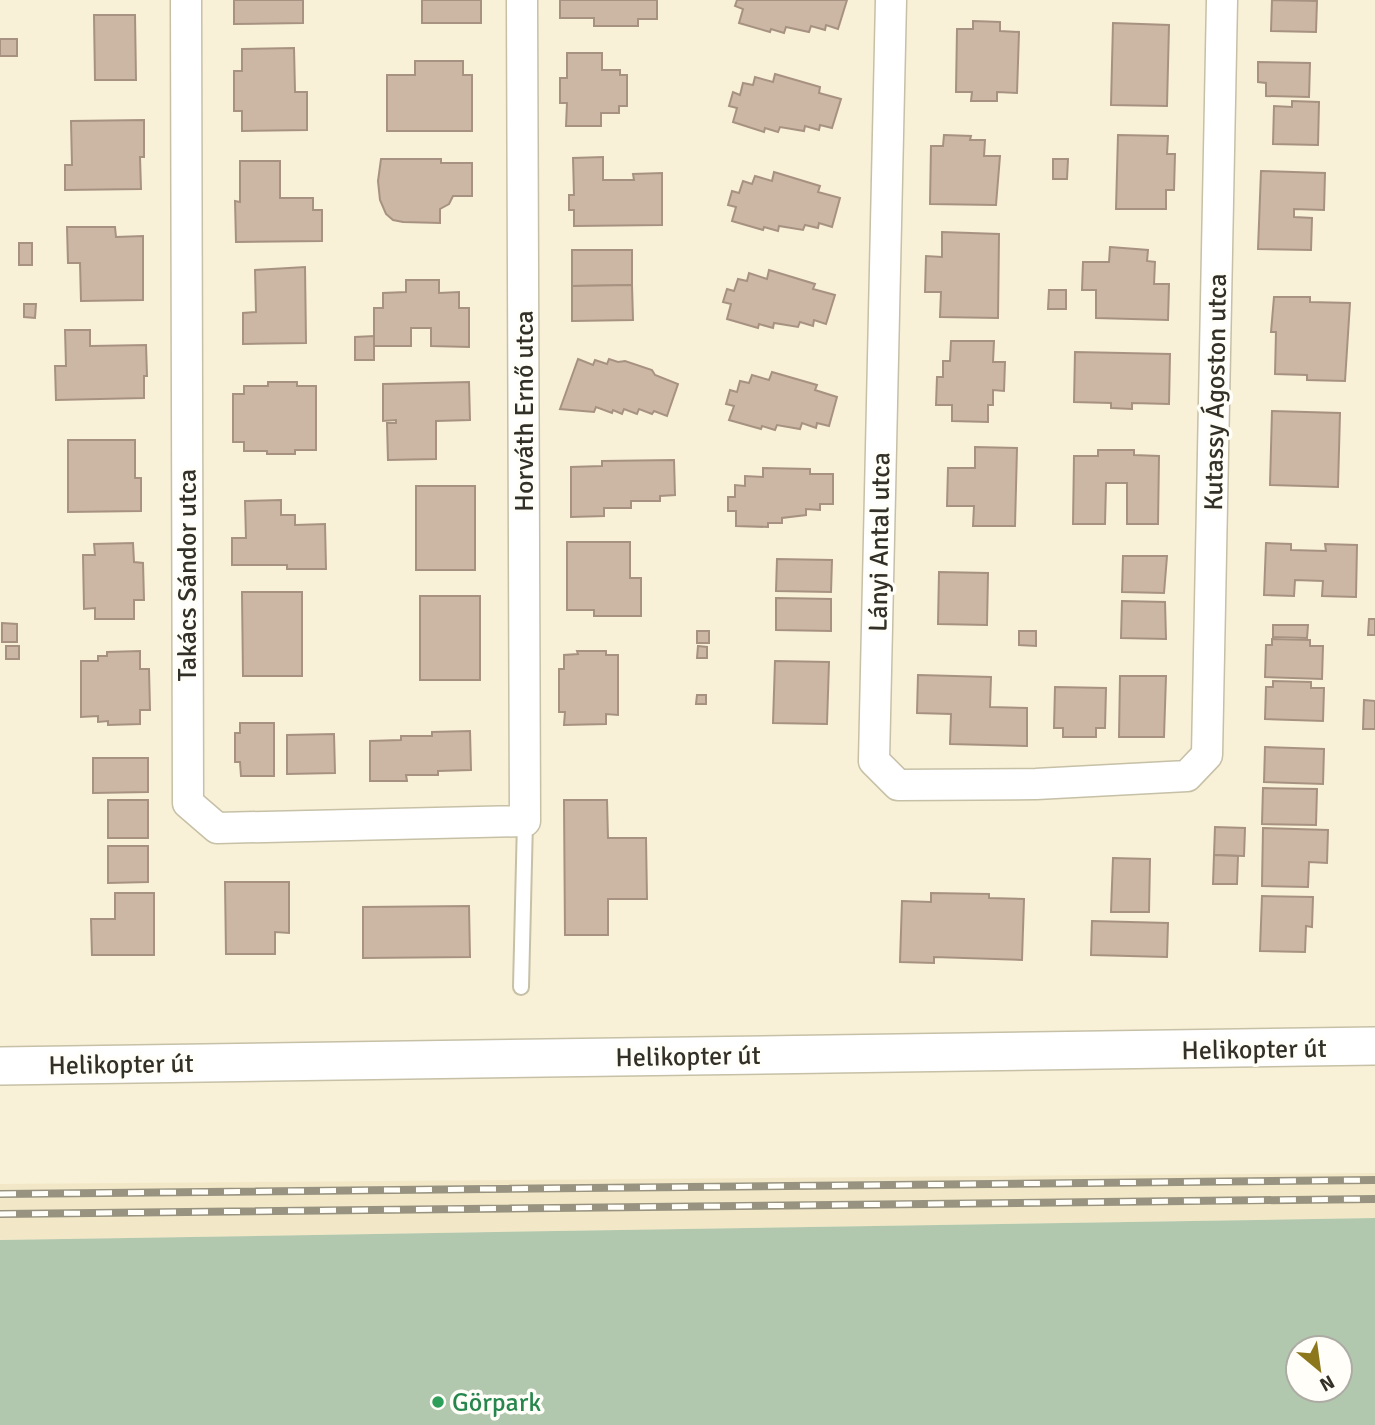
<svg xmlns="http://www.w3.org/2000/svg" width="1375" height="1425" viewBox="0 0 1375 1425" font-family="Signika,sans-serif">
	<style>
		.built { fill: #f2e8c7 }
		.green { fill: #b2c8ae; fill-rule: evenodd }
		.building { fill: #ccb7a5; stroke: #a79281; stroke-width: 2 }
		.lines { fill: none; stroke-linecap: round; stroke-linejoin: round }
		.service-casing { stroke: #c6c0a7; stroke-width: 18 }
		.minor-casing { stroke: #c6c0a7; stroke-width: 33 }
		.tertiary-casing { stroke: #c6c0a7; stroke-width: 40 }
		.service { stroke: #fff; stroke-width: 14 }
		.minor { stroke: #fff; stroke-width: 30 }
		.tertiary { stroke: #fff; stroke-width: 37 }
		.rail-casing { stroke: #989381; stroke-width: 8 }
		.rail { stroke: #fffef8; stroke-width: 5; stroke-dasharray: 16; stroke-linecap: butt }
		.leisure-dot { fill: #2e9e5b; stroke: #fffef8; stroke-width: 2.5 }
		.labels { text-anchor: middle; stroke-width: 7; stroke-linejoin: round; paint-order: stroke }
		.street-label { font-size: 26px; fill: #333127; stroke: #fffef8 }
		.leisure-label { font-size: 26px; fill: #27864d; stroke: #fffef8; text-anchor: start }
	</style>
	<rect width="100%" height="100%" fill="#f8f0d7"/>
	<path class="built" d="M1375,1173v45l-1375,22v-56z"/>
	<path class="green" d="M1375,1218v207h-1375v-185zM1340,1348v42h-42v-42z"/>
	<g class="building">
		<path d="M234,0h69v23l-69,1z"/>
		<rect x="422" y="0" width="59" height="23"/>
		<path d="M560,0h97v19h-19v7h-44v-8h-34z"/>
		<path d="M737,0h110l-9,29 -12,-4 -1,5 -14,-4 -2,6 -23,-5 -2,6 -13,-4 -1,3 -31,-9 4,-14 -8,-3z"/>
		<path d="M1272,0l45,1 -1,31 -45,-1z"/>
		<path d="M94,15h41l1,65h-41z"/>
		<path d="M973,21l27,1v9l19,1 -2,61 -20,-1v9h-26l1,-9h-16l1,-63h16z"/>
		<path d="M1113,23l56,2 -2,81 -56,-1z"/>
		<rect x="0" y="39" width="17" height="17"/>
		<path d="M294,48l1,44h12v38l-65,1v-20h-8v-40h8v-22z"/>
		<path d="M567,53h35v17h18v5h7v31h-8v7h-18v13h-35l1,-23h-7v-25h7z"/>
		<path d="M415,61h48v14h9v56h-85v-56h28z"/>
		<path d="M1258,62l52,1 -1,34 -43,-1v-13l-8,-1z"/>
		<path d="M775,74l45,13 -1,6 22,6 -9,29 -12,-3 -1,5 -14,-4 -1,5 -24,-4 -2,5 -13,-4 -1,4 -31,-10 4,-14 -8,-2 4,-14 7,3 3,-12 10,2 2,-8 18,5z"/>
		<path d="M1292,101l27,1 -1,43 -45,-1 1,-38 18,1z"/>
		<path d="M144,120v37h-4l1,32 -76,1v-25h7l-1,-44z"/>
		<path d="M944,135l27,1 -1,4h15l-1,16h16l-4,49 -66,-1 1,-58h12z"/>
		<path d="M1118,135l50,1 -1,18h8l-1,36h-8v19h-50z"/>
		<path d="M603,157v23h31l-1,-6 29,-1v52l-88,1v-16h-5v-15h5l-1,-37z"/>
		<path d="M381,159h60v4h31v33h-19l-4,8 -9,5v14l-37,-1 -10,-2 -7,-6 -6,-14 -2,-19z"/>
		<path d="M1053,159h15l-1,20h-14z"/>
		<path d="M240,161h40v37h33v12h9v31l-86,1 -1,-41 5,1z"/>
		<path d="M1261,171l64,2 -1,37 -30,-1v8l18,1 -1,32 -53,-1z"/>
		<path d="M774,172l46,14 -2,6 22,6 -8,29 -13,-4 -1,5 -13,-3 -2,5 -24,-4 -1,5 -14,-4 -1,3 -31,-9 4,-14 -8,-2 4,-14 7,2 4,-12 9,3 3,-8 17,5z"/>
		<path d="M67,227h48l1,10 27,-1v64l-62,1 -1,-38h-12z"/>
		<path d="M942,232l57,2 -1,84 -58,-1 1,-25h-16l1,-36 16,1z"/>
		<rect x="19" y="243" width="13" height="22"/>
		<path d="M1110,247l38,3 -1,11 8,1 -1,22h15l-1,36 -72,-2v-28h-14l1,-28h26z"/>
		<path d="M572,250h60v35l-60,1z"/>
		<path d="M305,267l1,76 -63,1v-31l13,-1 -1,-42z"/>
		<path d="M769,270l46,14 -2,5 22,6 -9,29 -12,-4 -1,6 -13,-4 -2,5 -24,-4 -1,5 -14,-4 -1,4 -31,-9 4,-15 -8,-2 4,-13 7,2 4,-12 9,2 2,-8 18,6z"/>
		<path d="M406,280h33v13l20,-1v16h10v39l-38,-1v-18h-20v18h-37v-38h9v-15l23,-1z"/>
		<path d="M632,285l1,35 -61,1v-35z"/>
		<path d="M1049,290h17v19h-18z"/>
		<path d="M1274,297h36v5l40,1 -5,78 -38,-1v-5l-32,-1 1,-42h-5z"/>
		<path d="M24,304h12l-1,14 -11,-1z"/>
		<path d="M65,330h25v16l56,-1 1,31h-3v22l-88,2 -1,-34h11z"/>
		<path d="M374,336v24h-19v-23z"/>
		<path d="M951,341h43l-1,21h12l-1,29 -11,-1v15h-5v17l-36,-1v-16h-16l1,-28h6v-16h7z"/>
		<path d="M1075,352l95,2 -1,50 -37,-1v6l-21,-1v-5l-37,-1z"/>
		<path d="M578,359l15,6 2,-5 12,4 2,-5 9,3 7,-1 27,9 3,5 23,9 -11,32 -13,-5 -2,3 -13,-5 -2,5 -13,-5 -2,5 -9,-4 -1,3 -16,-6 -2,5 -34,-3z"/>
		<path d="M772,372l45,13 -2,5 22,7 -8,29 -12,-3 -1,5 -14,-5 -2,6 -23,-4 -2,5 -13,-4 -1,3 -32,-9 5,-14 -8,-2 4,-14 7,2 3,-11 9,2 3,-8 17,5z"/>
		<path d="M268,382h29v4h19v64h-21v4h-28v-3h-23v-9h-11v-48h11v-8h24z"/>
		<path d="M469,382l1,38 -34,1v38l-48,1 -1,-37h9v-3l-13,1v-37z"/>
		<path d="M1272,411l68,2 -2,74 -68,-2z"/>
		<path d="M68,440h67v38h6v33l-73,1z"/>
		<path d="M975,447l42,1 -2,78h-42l1,-20h-27l1,-38h27z"/>
		<path d="M1098,450h36v5l25,1 -1,68h-31v-41h-21l-1,41h-32l1,-68h24z"/>
		<path d="M674,460l1,35 -15,1v5h-29v7h-27v8l-33,1v-50l31,-1v-5z"/>
		<path d="M763,468l47,1v5h23v30h-13v6l-14,-1v6l-24,3v5h-14v4l-32,-1v-15h-8v-14h7v-12l10,1v-10l18,1z"/>
		<rect x="416" y="486" width="59" height="84"/>
		<path d="M281,500v15h14v10l30,-1 1,45h-39v-4h-55v-27h14l-1,-37z"/>
		<path d="M567,542h63v36h11v38h-47v-6h-27z"/>
		<path d="M133,543l1,19 9,1 1,37h-10v19h-39v-11l-11,1 -1,-54h12l-1,-11z"/>
		<path d="M1266,543l25,1v6l35,1 -1,-7 32,1 -1,52 -34,-1 1,-15 -28,-1 -1,16 -30,-1z"/>
		<path d="M1123,556h44l-3,37 -42,-1z"/>
		<path d="M777,559l55,1 -1,32 -55,-1z"/>
		<path d="M939,572l49,1 -1,52 -49,-1z"/>
		<path d="M242,592h60v84h-59z"/>
		<rect x="420" y="596" width="60" height="84"/>
		<path d="M776,598l55,1v32l-55,-1z"/>
		<path d="M1122,601l43,1 1,37 -45,-1z"/>
		<path d="M1369,619h6v16h-7z"/>
		<path d="M2,623l15,1v18h-15z"/>
		<path d="M1273,625h35l-1,13 -34,-1z"/>
		<rect x="697" y="631" width="12" height="12"/>
		<path d="M1019,631h17v15l-17,-1z"/>
		<path d="M1272,639l38,1v6h13l-1,33 -57,-2 1,-32h6z"/>
		<rect x="6" y="646" width="13" height="13"/>
		<path d="M698,646l9,1v11h-10z"/>
		<path d="M140,651v18h9l1,41h-10v14l-32,1v-4l-10,1v-6l-17,1v-56h17v-5h9v-4z"/>
		<path d="M577,651h29v4h12v60l-12,-1v10l-42,1 1,-13h-6v-43h5v-14l14,-1z"/>
		<path d="M775,661l54,1 -2,62 -54,-1z"/>
		<path d="M918,675l73,2 -1,30 37,1v38l-77,-2 1,-30 -34,-1z"/>
		<path d="M1120,676h46l-2,61h-45z"/>
		<path d="M1273,681l38,1v6h13l-1,33 -58,-2 1,-32h7z"/>
		<path d="M1055,687l51,1 -1,40h-9v9h-33v-9h-9z"/>
		<path d="M697,695h9v9h-10z"/>
		<path d="M1364,700l11,1v28h-12z"/>
		<path d="M240,723h34v53h-33l-1,-14h-5v-29h5z"/>
		<path d="M470,731l1,39 -33,1v4h-32l1,6h-37v-40l31,-1v-4h31v-4z"/>
		<path d="M334,734l1,39 -48,1v-39z"/>
		<path d="M1265,747l59,2 -1,35 -59,-2z"/>
		<path d="M93,758h55v34l-55,1z"/>
		<path d="M1263,788l54,1 -1,36 -54,-1z"/>
		<rect x="108" y="800" width="40" height="38"/>
		<path d="M564,800h43l1,38h38l1,61h-39v36h-43z"/>
		<path d="M1215,827l30,1 -1,28 -30,-1z"/>
		<path d="M1263,828l65,2 -1,33 -18,-1 -1,25 -46,-1z"/>
		<path d="M108,846h40v36l-40,1z"/>
		<path d="M1214,855l24,1 -1,28h-24z"/>
		<path d="M1113,858l37,1 -1,53h-38z"/>
		<path d="M225,882h64v51l-14,-1v22h-49z"/>
		<path d="M115,893h39v62h-62l-1,-36h24z"/>
		<path d="M931,893l58,1v4l35,1 -2,61 -88,-3v6l-34,-1 2,-61 29,1z"/>
		<path d="M1262,896l51,1 -1,30 -6,-1 -1,26 -45,-1z"/>
		<path d="M469,906l1,51 -107,1v-51z"/>
		<path d="M1092,921l76,2 -1,34 -76,-2z"/>
	</g>
	<g class="lines">
		<g class="service-casing">
			<path id="service" d="M521,987l4,-166"/>
		</g>
		<g class="minor-casing">
			<g id="minor">
				<path d="M186,0l2,803 29,25 308,-7 -3,-821"/>
				<path d="M891,0l-17,761 24,24 138,-1 151,-8 20,-21 15,-755"/>
			</g>
		</g>
		<g class="tertiary-casing">
			<path id="tertiary" d="M0,1066l1375,-20"/>
		</g>
		<use href="#service" class="service"/>
		<use href="#minor" class="minor"/>
		<use href="#tertiary" class="tertiary"/>
		<g class="rail-casing">
			<g id="rail">
				<path d="M0,1194l1375,-14"/>
				<path d="M0,1214l1375,-15"/>
			</g>
		</g>
		<use href="#rail" class="rail"/>
	</g>
	<circle class="leisure-dot" cx="438" cy="1402" r="7"/>
	<g class="labels">
		<g class="street-label">
			<text transform="translate(1215 392) rotate(-89)" y="9">Kutassy Ágoston utca</text>
			<text transform="translate(524 411) rotate(-90)" y="9">Horváth Ernő utca</text>
			<text transform="translate(879 542) rotate(-89)" y="9">Lányi Antal utca</text>
			<text transform="translate(187 575) rotate(-90)" y="9">Takács Sándor utca</text>
			<text transform="translate(1254 1049) rotate(-1)" y="9">Helikopter út</text>
			<text transform="translate(688 1056) rotate(-1)" y="9">Helikopter út</text>
			<text transform="translate(121 1064) rotate(-1)" y="9">Helikopter út</text>
		</g>
		<g class="leisure-label">
			<text x="452" y="1411">Görpark</text>
		</g>
	</g>
	<g transform="translate(1319 1369) rotate(151)"><circle r="33" fill="#fffef8" stroke="#adaca4" stroke-width="2"/>
	<path d="M0-5L12 26L0 18L-12 26Z" fill="#8c771c"/>
	<text y="-10" font-size="19" font-weight="bold" text-anchor="middle" fill="#333127">N</text>
	</g>
</svg>
